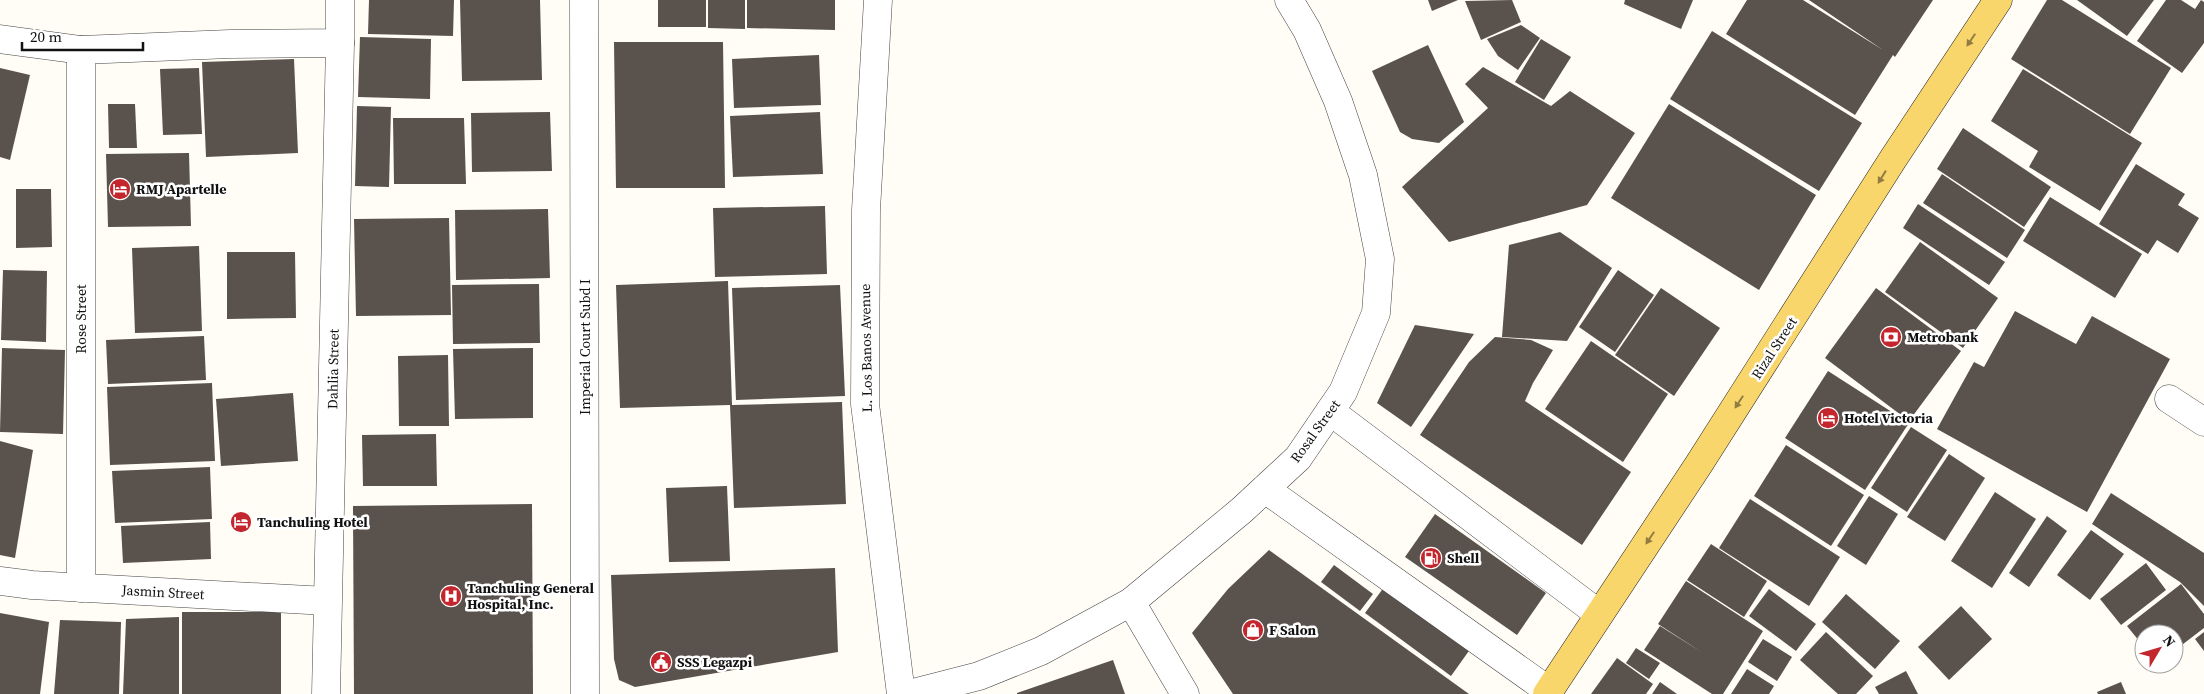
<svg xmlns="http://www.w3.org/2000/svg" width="2204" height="694" viewBox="0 0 2204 694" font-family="'Source Serif 4',serif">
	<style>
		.building { fill: #5a524d }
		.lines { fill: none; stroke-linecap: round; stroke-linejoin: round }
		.minor-casing { stroke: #444; stroke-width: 29 }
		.major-casing { stroke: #222; stroke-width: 29 }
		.minor { stroke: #fff; stroke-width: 28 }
		.major { stroke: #f9d66b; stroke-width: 28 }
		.oneway { fill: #917d42 }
		.labels { text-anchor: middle; stroke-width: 5; stroke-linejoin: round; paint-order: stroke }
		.poi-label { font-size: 14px; font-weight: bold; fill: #111; stroke: #fff; text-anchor: start }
		.street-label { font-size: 14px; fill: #111; stroke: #fff }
	</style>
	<rect width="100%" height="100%" fill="#fffdf5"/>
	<g class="building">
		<path d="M369,0h85l-1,36 -85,-2z"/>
		<path d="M460,0h80l2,80 -80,1z"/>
		<rect x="658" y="0" width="48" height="27"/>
		<path d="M708,0h37v29l-37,-1z"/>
		<path d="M747,0h88v30l-88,-2z"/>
		<path d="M1428,0h30l-26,11z"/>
		<path d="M1512,0l9,22 -40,18 -16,-39z"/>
		<path d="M1625,0h68l-12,29 -57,-25z"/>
		<path d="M1747,0h56l80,50 -74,-50h124l-38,57 -2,-2 -38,60 -129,-81z"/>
		<path d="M2047,0h15l109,68 -41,66 -119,-75z"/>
		<path d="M2077,0h77l-27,36z"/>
		<path d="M2166,0h15l14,9 6,-9 3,2v41l-22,30 -45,-32z"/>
		<path d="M1521,25l19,13 -22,32 -20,-14 -11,-17z"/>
		<path d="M1712,31l150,92 -43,68 -149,-92z"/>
		<path d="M360,37l71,2 -1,60 -72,-2z"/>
		<path d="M1541,39l30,18 -27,43 -29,-18z"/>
		<path d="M614,42h109l2,146h-109z"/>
		<path d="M1428,45l36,77 -25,21 -27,-4 -12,-7 -28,-61z"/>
		<path d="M819,55l2,50 -87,3 -2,-49z"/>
		<path d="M294,59l4,94 -92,4 -4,-95z"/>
		<path d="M1483,67l68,39 19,-15 65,42 -48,72 -138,37 -47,-55 86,-79 -23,-24z"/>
		<path d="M0,68l30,7 -20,85 -10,-3z"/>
		<path d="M199,68l3,66 -39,1 -3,-66z"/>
		<path d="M2023,69l119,74 -42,68 -71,-44 9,-16 -47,-30z"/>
		<path d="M108,104h27l2,44h-28z"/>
		<path d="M1669,104l147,91 -57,95 -148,-92z"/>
		<path d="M357,106l34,1 -2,80 -34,-1z"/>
		<path d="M550,112l2,59 -80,1 -1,-59z"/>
		<path d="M820,112l3,62 -90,3 -3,-61z"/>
		<path d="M393,118h71l2,66h-72z"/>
		<path d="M1963,128l88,59 -27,40 -87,-58z"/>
		<path d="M189,153l2,73 -83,1 -2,-73z"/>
		<path d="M2136,164l49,30 -7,11 21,13 -21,35 -21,-13 -9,14 -49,-30z"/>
		<path d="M1942,174l83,56 -18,28 -84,-55z"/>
		<path d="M16,189h35l1,58 -36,1z"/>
		<path d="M2050,197l92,57 -27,44 -92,-57z"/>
		<path d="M1918,204l87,58 -16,23 -86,-57z"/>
		<path d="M825,206l2,68 -112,3 -2,-69z"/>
		<path d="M548,209l2,69 -94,2 -1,-70z"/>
		<path d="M449,218l2,97 -95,1 -2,-97z"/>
		<path d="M1560,232l52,36 -45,73 -65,-4 7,-92z"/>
		<path d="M1920,242l78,56 -35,50 -78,-56z"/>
		<path d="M199,246l3,85 -67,2 -3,-85z"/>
		<path d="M227,252h68l1,66 -69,1z"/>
		<path d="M3,270l44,1 -1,71 -45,-2z"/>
		<path d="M1618,270l36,25 -39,57 -36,-25z"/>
		<path d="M728,281l4,124 110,-3 4,102 -112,4 -4,-103 -110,3 -4,-123z"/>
		<path d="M539,284l1,59 -87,1 -1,-59z"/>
		<path d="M840,285l5,111 -109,4 -4,-112z"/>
		<path d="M1661,288l59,40 -46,68 -59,-41z"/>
		<path d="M1876,288l85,63 -52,70 -84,-63z"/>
		<path d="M2015,311l61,33 16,-28 78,43 -83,153 -150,-83 37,-67 10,5z"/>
		<path d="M1415,325l59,9 -63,93 -34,-24z"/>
		<path d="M204,336l2,44 -98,4 -2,-44z"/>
		<path d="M1495,337l36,3 22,10 -20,33 -8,18 106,71 -49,73 -162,-110 49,-73z"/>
		<path d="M1591,341l77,53 -45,68 -78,-53z"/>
		<path d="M2,348l63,2 -2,84 -63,-2z"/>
		<path d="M533,348v70l-78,1 -2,-70z"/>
		<path d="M448,355l1,71h-50l-1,-70z"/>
		<path d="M1828,371l81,52 -44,67 -80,-52z"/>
		<path d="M212,383l3,78 -105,4 -3,-78z"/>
		<path d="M293,393l5,68 -77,5 -5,-67z"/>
		<path d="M1911,427l36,23 -40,62 -36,-24z"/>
		<path d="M436,434l1,52h-74l-1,-51z"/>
		<path d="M0,441l33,9 -18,108 -15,-3z"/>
		<path d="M1786,445l78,50 -33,51 -77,-50z"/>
		<path d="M1949,454l36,24 -40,63 -38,-24z"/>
		<path d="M210,467l2,52 -97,4 -3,-52z"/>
		<path d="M727,486l3,75 -61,1 -3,-74z"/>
		<path d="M1995,492l41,27 -44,69 -41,-27z"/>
		<path d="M2111,493l93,60v53l-24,-24 -88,-58z"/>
		<path d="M1869,496l29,18 -32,51 -29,-19z"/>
		<path d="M1750,499l90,58 -31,49 -90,-58z"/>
		<path d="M532,504l1,190h-179l-1,-188z"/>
		<path d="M1435,514l111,79 -29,42 -112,-78z"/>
		<path d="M2047,516l20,15 -38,56 -20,-14z"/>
		<path d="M210,522l1,37 -88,4 -2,-37z"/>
		<path d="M2091,530l33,24 -34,46 -33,-25z"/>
		<path d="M1711,544l56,37 -23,36 -57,-37z"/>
		<path d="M1269,550l200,144h-236l-41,-61 36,-44z"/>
		<path d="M2146,563l20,27 -45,35 -21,-26z"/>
		<path d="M1334,565l39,29 -13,17 -39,-29z"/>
		<path d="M835,568l3,84 -203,35 -16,-7 -5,-21 -3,-84z"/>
		<path d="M1390,579l86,62 -25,35 -86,-63z"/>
		<path d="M1686,581l77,50 -40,63h-11l-68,-44 16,-24 43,27 -45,-29z"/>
		<path d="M2181,584l23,30v14l-30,23v-17h-30v13l-17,-21z"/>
		<path d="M1769,589l47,35 -20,27 -47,-35z"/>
		<path d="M1846,594l54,47 -25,28 -53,-47z"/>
		<path d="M1961,606l31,33 -43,41 -31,-33z"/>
		<rect x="182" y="612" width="99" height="82"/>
		<path d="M0,613l49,9 -9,72h-40z"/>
		<path d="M179,617v77h-56l3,-75z"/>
		<path d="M60,620l61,2 -2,72h-65z"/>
		<path d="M1826,632l47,44 -17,18h-18l-38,-34z"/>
		<path d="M2204,632v19l-9,-12z"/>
		<path d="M1763,639l29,18 -15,24 -29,-19z"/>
		<path d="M1636,648l24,15 -11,16 -23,-16z"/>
		<path d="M1617,658l36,26 -7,10h-55z"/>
		<path d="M1113,660l12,34h-108v-1z"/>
		<path d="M1747,669l27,17 -5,8h-38z"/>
		<path d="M1906,671l12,23h-39l-4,-7z"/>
		<path d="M1660,682l17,12h-25z"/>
		<path d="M2121,682l5,12h-28l-1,-2z"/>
	</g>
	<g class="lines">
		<g class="minor-casing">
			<g id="minor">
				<path d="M584,0l1,694"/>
				<path d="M878,0l-12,210 -1,194 36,290"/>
				<path d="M0,39l81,11 149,-6 110,-1v-43"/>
				<path d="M81,50v538"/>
				<path d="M2169,399l35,23"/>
				<path d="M1330,411l269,203"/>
				<path d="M1265,489l284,202"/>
				<path d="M0,581l32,4 295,16"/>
				<path d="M1131,602l54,92"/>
				<path d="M326,694l14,-651"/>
				<path d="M909,694l70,-18 62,-25 90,-49 111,-92 56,-52 45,-66 33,-79 4,-54 -17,-84 -25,-74 -31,-71 -18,-30"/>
			</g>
		</g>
		<g class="major-casing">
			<path id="major" d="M1547,694l152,-230 194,-305 105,-159"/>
		</g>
		<use href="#minor" class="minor"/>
		<use href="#major" class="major"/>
	</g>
	<defs><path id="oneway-solid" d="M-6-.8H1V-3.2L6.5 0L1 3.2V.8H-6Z" transform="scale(1.25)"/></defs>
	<g class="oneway">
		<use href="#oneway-solid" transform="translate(1971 40) rotate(124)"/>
		<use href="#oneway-solid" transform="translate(1882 177) rotate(122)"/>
		<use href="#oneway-solid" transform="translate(1739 402) rotate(123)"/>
		<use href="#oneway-solid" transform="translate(1650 538) rotate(124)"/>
	</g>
	<defs>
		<g id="hotel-disc" transform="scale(1.125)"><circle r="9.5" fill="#c4262e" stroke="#fff"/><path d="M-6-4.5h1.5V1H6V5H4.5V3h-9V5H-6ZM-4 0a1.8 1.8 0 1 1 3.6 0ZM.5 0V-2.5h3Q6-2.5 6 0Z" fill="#fff"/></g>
		<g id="bank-disc" transform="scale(1.125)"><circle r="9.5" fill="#c4262e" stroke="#fff"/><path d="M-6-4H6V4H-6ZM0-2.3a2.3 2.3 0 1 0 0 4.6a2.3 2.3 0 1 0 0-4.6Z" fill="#fff"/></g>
		<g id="fuel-disc" transform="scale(1.125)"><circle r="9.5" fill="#c4262e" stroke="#fff"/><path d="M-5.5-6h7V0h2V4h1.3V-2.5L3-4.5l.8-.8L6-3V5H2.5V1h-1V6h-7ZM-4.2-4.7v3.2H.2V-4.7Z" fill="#fff"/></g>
		<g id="hospital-disc" transform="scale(1.125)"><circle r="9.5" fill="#c4262e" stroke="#fff"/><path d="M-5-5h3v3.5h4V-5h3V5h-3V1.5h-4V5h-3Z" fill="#fff"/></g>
		<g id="shop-disc" transform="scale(1.125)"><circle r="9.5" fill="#c4262e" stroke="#fff"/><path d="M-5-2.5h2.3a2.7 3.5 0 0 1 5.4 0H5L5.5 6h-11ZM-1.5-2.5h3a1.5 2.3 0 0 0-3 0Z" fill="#fff"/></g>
		<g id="civic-disc" transform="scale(1.125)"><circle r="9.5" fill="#c4262e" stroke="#fff"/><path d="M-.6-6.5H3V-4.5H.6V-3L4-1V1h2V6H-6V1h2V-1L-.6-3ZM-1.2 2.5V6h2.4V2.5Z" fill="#fff"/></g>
	</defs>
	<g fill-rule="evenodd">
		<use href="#hotel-disc" x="120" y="189"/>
		<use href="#bank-disc" x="1891" y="337"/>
		<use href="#hotel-disc" x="1828" y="418"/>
		<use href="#hotel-disc" x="241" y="522"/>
		<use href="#fuel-disc" x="1431" y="558"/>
		<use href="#hospital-disc" x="451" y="596"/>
		<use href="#shop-disc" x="1253" y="630"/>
		<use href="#civic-disc" x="661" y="662"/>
	</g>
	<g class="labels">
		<g class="poi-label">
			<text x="136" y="194">RMJ Apartelle</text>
			<text x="1907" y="342">Metrobank</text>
			<text x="1844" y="423">Hotel Victoria</text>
			<text x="257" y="527">Tanchuling Hotel</text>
			<text x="1447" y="563">Shell</text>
			<text x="467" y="593">Tanchuling General<tspan x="467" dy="16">Hospital, Inc.</tspan></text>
			<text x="1269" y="635">F Salon</text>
			<text x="677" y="667">SSS Legazpi</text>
		</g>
		<g class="street-label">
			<text transform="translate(81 319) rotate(-90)" y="5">Rose Street</text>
			<text transform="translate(585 347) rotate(-90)" y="5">Imperial Court Subd I</text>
			<text transform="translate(866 348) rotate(-91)" y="5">L. Los Banos Avenue</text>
			<text transform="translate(1774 348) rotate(-57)" y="5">Rizal Street</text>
			<text transform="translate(333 369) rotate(-89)" y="5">Dahlia Street</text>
			<text transform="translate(1315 431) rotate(-54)" y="5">Rosal Street</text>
			<text transform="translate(163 592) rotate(3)" y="5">Jasmin Street</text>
		</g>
	</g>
	<g transform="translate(2159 649) rotate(52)"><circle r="24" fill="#ffffff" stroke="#a0a0a0"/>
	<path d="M0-4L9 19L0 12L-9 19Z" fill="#c4262e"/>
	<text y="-8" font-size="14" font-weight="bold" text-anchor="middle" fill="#111111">N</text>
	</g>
	<path d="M22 42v8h121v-8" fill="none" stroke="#111111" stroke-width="2.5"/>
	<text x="30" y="42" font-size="15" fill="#111111" stroke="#ffffff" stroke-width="4" paint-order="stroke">20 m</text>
</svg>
